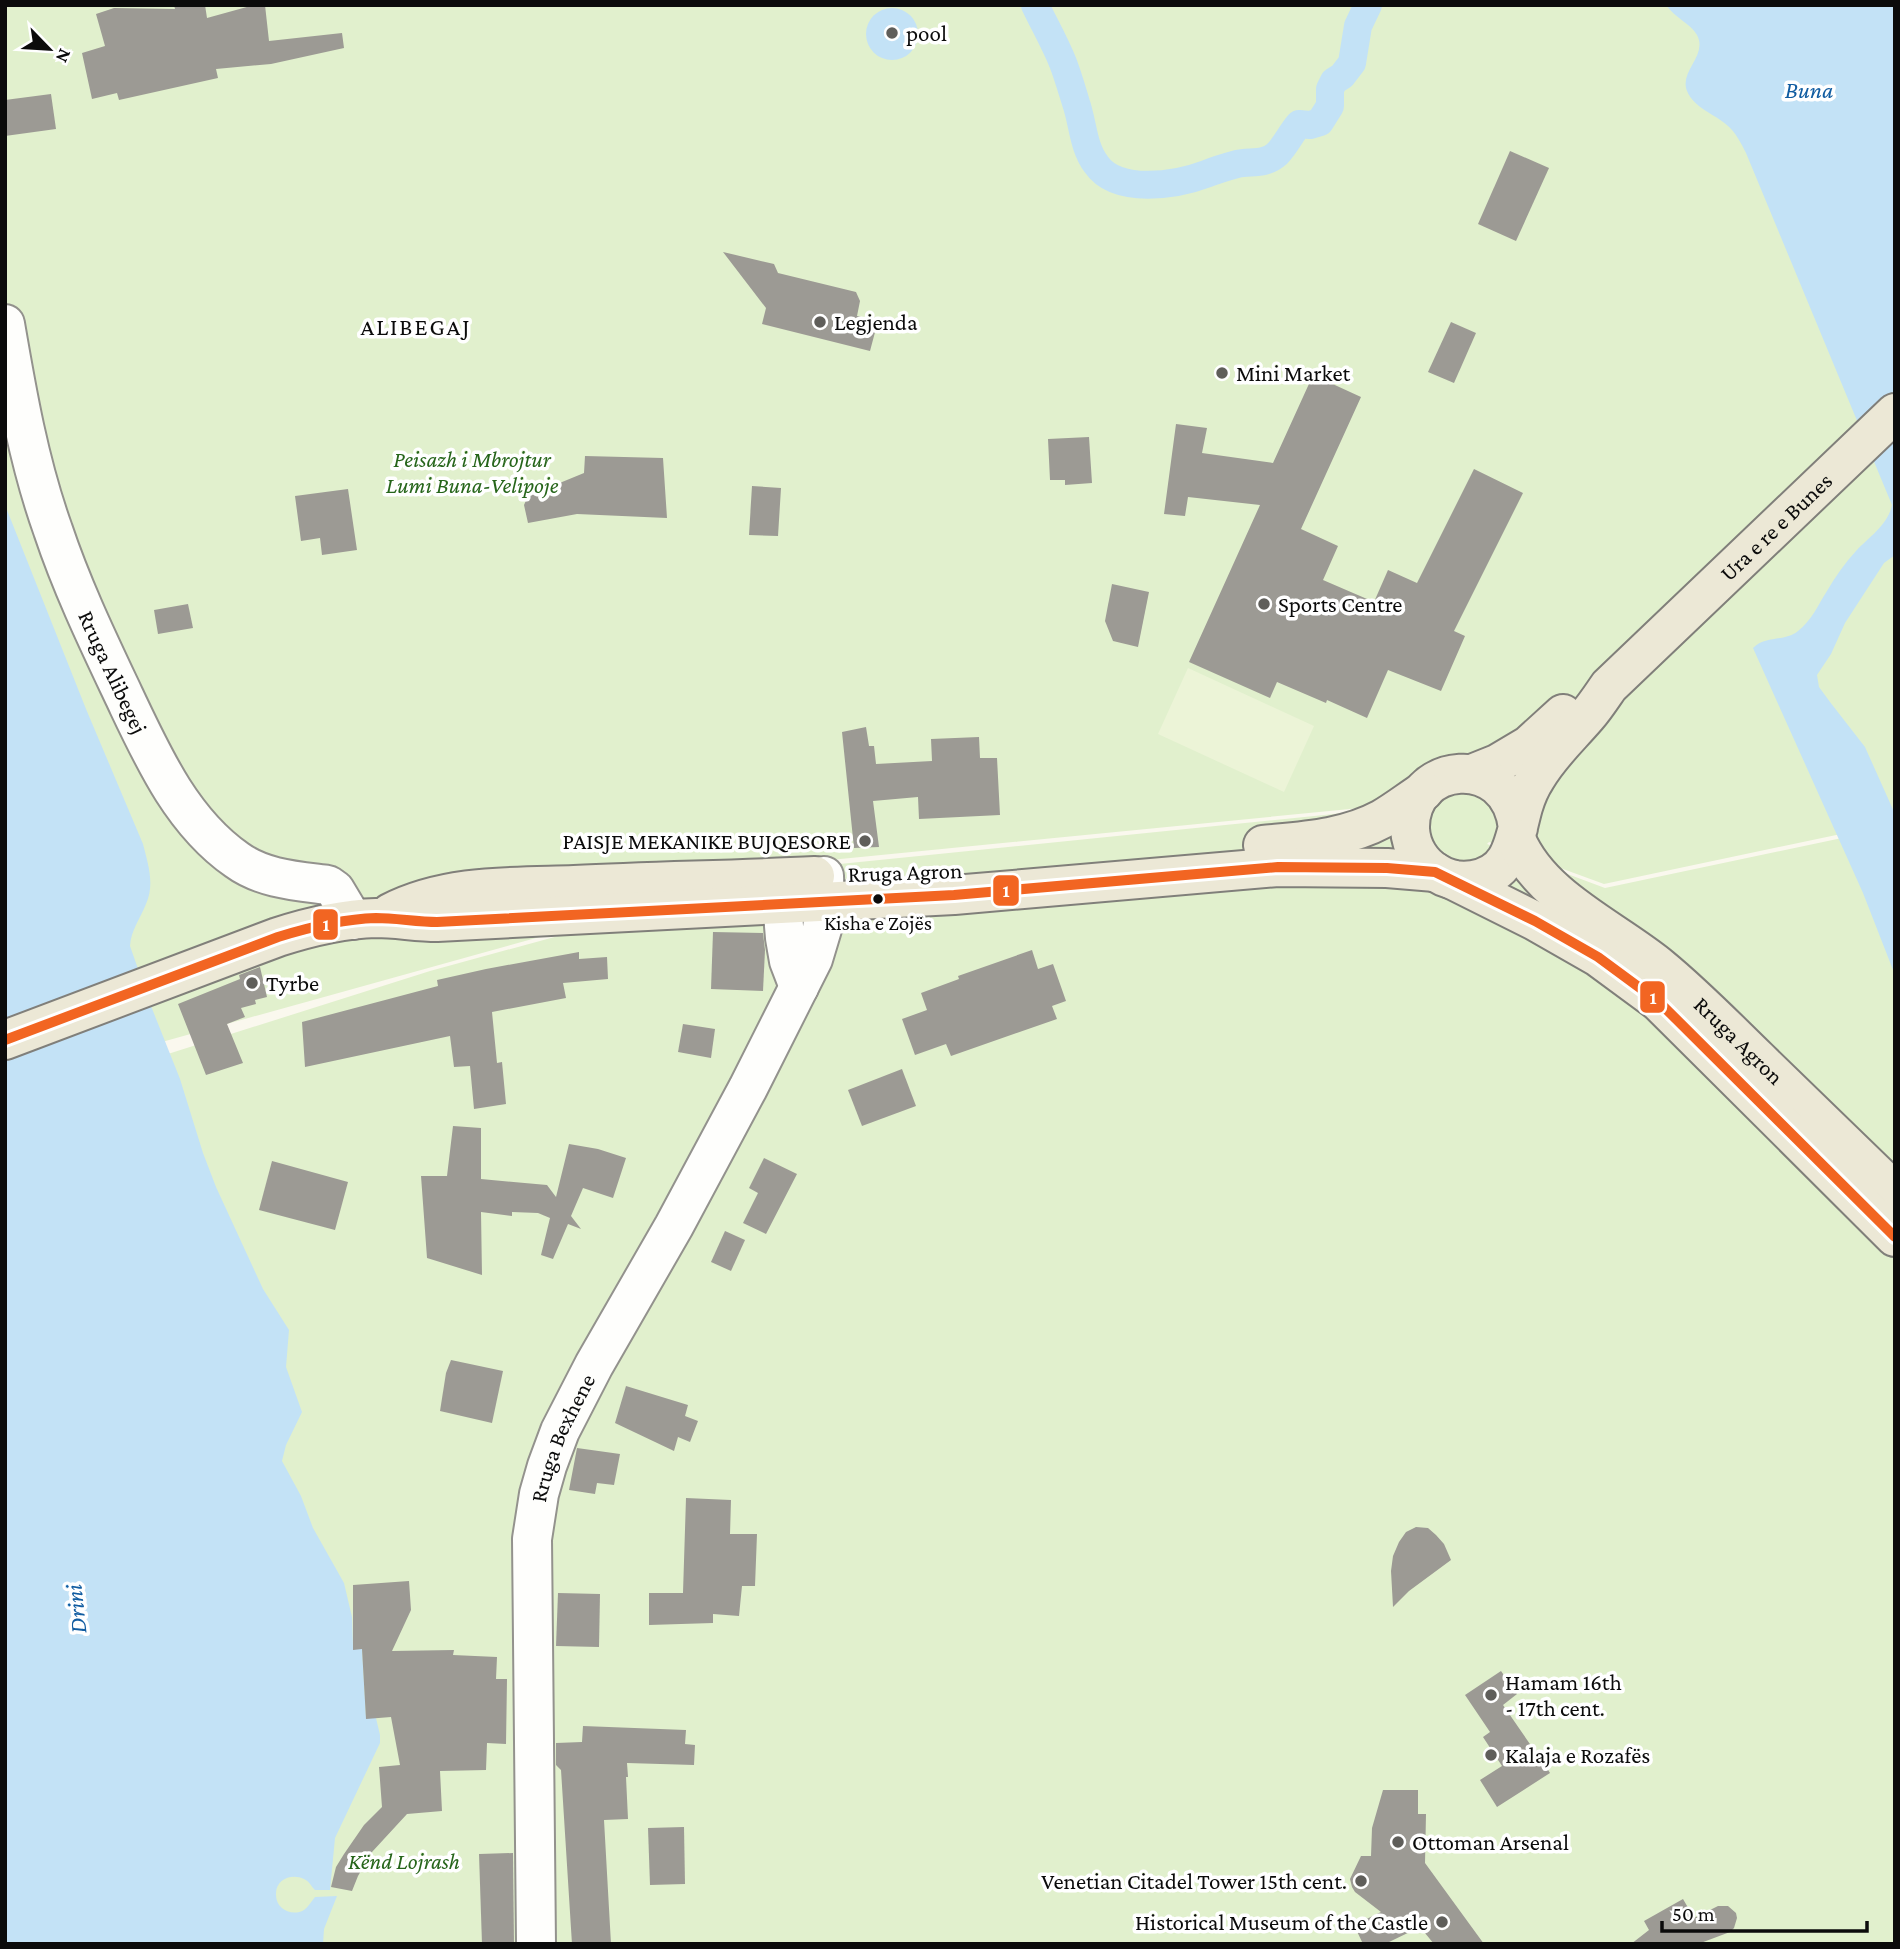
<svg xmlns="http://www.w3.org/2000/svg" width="1900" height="1949" viewBox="0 0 1900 1949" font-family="'Crimson Pro',serif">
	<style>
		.green { fill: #e1f0cd; fill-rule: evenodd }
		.pitch { fill: #ecf4d7 }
		.water { fill: #c3e2f6 }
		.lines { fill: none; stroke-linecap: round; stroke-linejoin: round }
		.canal { stroke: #c3e2f6; stroke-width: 28 }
		.building { fill: #9c9a94 }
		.minor-casing { stroke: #93928d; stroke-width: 42 }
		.major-casing { stroke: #807f7a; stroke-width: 42 }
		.minor { stroke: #fefefc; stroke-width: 38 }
		.major { stroke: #ece8d6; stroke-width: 38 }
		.bus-1-casing { stroke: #fff; stroke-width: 16 }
		.bus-1 { stroke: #f26522; stroke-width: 10 }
		.poi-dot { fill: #5f5e5a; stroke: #fff; stroke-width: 2.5 }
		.bus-dot { fill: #0b0b0b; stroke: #fff; stroke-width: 2.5 }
		.labels { text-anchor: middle; stroke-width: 7; stroke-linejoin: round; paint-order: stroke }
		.bus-label { font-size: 21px; fill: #0b0b0b; stroke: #fff }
		.poi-label { font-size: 23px; fill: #0b0b0b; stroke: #fff; text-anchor: start }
		.park-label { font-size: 23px; font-style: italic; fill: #26651a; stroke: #fff }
		.street-label { font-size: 23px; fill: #0b0b0b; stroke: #fff }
		.water-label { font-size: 24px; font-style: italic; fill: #105ca1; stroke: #fff }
		.neighbourhood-label { font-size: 24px; letter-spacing: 2px; fill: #0b0b0b; stroke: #fff }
		.line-badge { stroke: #fff; stroke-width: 2.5 }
		.badge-label { font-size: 19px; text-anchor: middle; font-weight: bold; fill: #fff }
	</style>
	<rect width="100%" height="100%" fill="#faf8ee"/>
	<path class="green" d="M5,5h1890v1939h-1730l-16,-884 281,-89 380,-104 573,-58 8,-4 -581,57 -677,188 -128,894zM1841,834l1,4 -237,50 -118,-44 2,-2 115,42z"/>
	<path class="pitch" d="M1188,668l126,58 -30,66 -126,-58z"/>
	<g class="water">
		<path d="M1666,5h229v550l-11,8 -39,60 -14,31 -14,21 2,12 11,15 35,45 30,67v161l-32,-82 -110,-245c13,-13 32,-6 45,-17 14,-11 20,-26 29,-40 8,-14 18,-28 29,-40 13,-14 32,-26 36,-46l-146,-352c-5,-10 -10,-20 -18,-27 -13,-12 -34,-18 -41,-35 -8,-20 21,-35 10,-56 -7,-12 -22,-17 -31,-30z"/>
		<circle cx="892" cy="34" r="26"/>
		<path d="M5,505l81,204 57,135c5,20 12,40 3,60 -6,15 -15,26 -16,42l21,60 29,73 23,74 13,34 47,102 26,41 -3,37 16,45 -16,33 -4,16 19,35 12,32 31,55 8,34 1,32h9l4,69h10l4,17v8l-45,95 -5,52h-15c-4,-4 -6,-9 -11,-11 -12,-6 -29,0 -28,16 0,14 16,22 28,15 4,-3 7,-8 11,-13l22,-1 -13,33 -1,15h-318z"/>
	</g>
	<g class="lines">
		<path class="canal" d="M1035,5c9,19 20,38 28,58 5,13 9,27 13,40 7,20 7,44 20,61 21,31 81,21 110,10 10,-4 20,-7 31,-10 14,-3 28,1 40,-10 9,-9 14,-21 22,-30l11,1 10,-3 10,-16v-17l4,-8 8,-5 10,-13 6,-37 10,-21"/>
	</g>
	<g class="building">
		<path d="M174,5h31l2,13 47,-13h11l4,36 73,-8 2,15 -73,16 -55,5 2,9 -99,22 -2,-7 -25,6 -10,-46 23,-7 -9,-32 18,-6 61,1z"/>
		<path d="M51,94l5,35 -51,7v-36z"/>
		<path d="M1510,151l39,17 -33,73 -38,-17z"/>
		<path d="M723,252l51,12 4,9 78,19 4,9 -3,15 21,5 -8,30 -108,-27 4,-16z"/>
		<path d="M1451,322l25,11 -22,50 -26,-11z"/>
		<path d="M1313,375l48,22 -60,132 37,17 -15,34 51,22 14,-32 29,13 57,-114 49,24 -69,138 11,5 -24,55 -53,-21 -21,48 -40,-18 -1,3 -49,-21 -7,16 -81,-36 71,-157 -72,-8 -3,19 -21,-2 12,-90 31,4 -5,25 71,10z"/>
		<path d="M1089,437l3,46 -27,2v-5h-15l-2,-41z"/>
		<path d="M585,456l78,2 4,60 -90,-4 -49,9 -4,-18 4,-9 56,-23z"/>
		<path d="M752,486l29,2 -3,48 -29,-1z"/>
		<path d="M348,489l9,61 -35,5 -2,-17 -19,3 -6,-45z"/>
		<path d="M1112,584l37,8 -11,55 -25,-6 -8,-20z"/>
		<path d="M188,604l5,24 -35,6 -4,-24z"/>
		<path d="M866,727l3,19h5l2,18 56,-3 -1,-22 48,-2 1,21h17l3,57 -81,4 -1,-22 -45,4 6,46 -25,1 -12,-116z"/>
		<path d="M713,932l50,1 2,17 -2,41 -52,-2z"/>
		<path d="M1032,950l6,19 15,-5 13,37 -14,5 5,13 -106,37 -5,-12 -31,11 -13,-36 25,-9 -6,-17 38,-14 -1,-3z"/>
		<path d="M579,952v7l28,-2 1,22 -45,4 3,15 -74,14 5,51 5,-1 4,42 -32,5 -4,-43 -16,1 -4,-31 -145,31 -3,-45 136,-36 -1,-6 49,-11z"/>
		<path d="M260,967l7,30 -12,3 1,4 -15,4 4,9 -18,7 16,39 -37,12 -28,-71 62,-25 -1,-4z"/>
		<path d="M683,1024l32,5 -4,29 -33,-6z"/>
		<path d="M902,1069l14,37 -54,20 -14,-36z"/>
		<path d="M453,1126l28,2v51l66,6 9,12 13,-53 29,5 28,9 -13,40 -30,-10 -12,28 10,13 -13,-5 -15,35 -12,-4 9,-37 -12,-5 -26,-1v4l-31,-4 1,63 -55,-17 -6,-82h26z"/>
		<path d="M764,1158l33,16 -31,60 -23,-11 15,-30 -9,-5z"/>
		<path d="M272,1161l76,21 -13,48 -76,-20z"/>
		<path d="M725,1231l20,9 -14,31 -20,-9z"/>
		<path d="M451,1360l52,11 -11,52 -52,-12 6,-38z"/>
		<path d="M626,1386l62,19 -3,11 13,5 -8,21 -12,-5 -4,14 -59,-28z"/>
		<path d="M577,1448l43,6 -6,31 -17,-2 -2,11 -26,-4z"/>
		<path d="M686,1498l45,2 -1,34h27l-2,52h-13l-3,30 -26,-2v9l-64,2v-32h34z"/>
		<path d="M1416,1527l12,1 8,7 8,9 7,16 -42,31 -16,16 -2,-36 2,-15 6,-14 7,-10z"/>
		<path d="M409,1581l2,29 -19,41 62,-1 -1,5 44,2 -1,22h11l-1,65 -19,-1 -1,27 -46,1 2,40 -35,3 -35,38 -14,24 -6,15 -21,-4 5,-20 8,-13 20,-29 18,-18 -3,-40 21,-2 -9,-48 -25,2 -4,-70 -9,1v-65z"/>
		<path d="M558,1593l42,1 -1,53 -43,-1z"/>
		<path d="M1501,1671l16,23 -14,11 29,42 1,-1 17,27 -53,34 -17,-27 22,-14 -19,-29 7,-5 -25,-37z"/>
		<path d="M583,1726l103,4 -1,14 10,1 -1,20 -67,-2 1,14h-2l2,42 -24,1 7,124h-39l-11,-174 -5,-5v-22l26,-1z"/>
		<path d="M1383,1790h35v24h8l-1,49 59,81h-50l-14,-17 -35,17h-22l-9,-19 27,-13 -26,-20 -3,-5 -2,-8 11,-23h10l1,-28z"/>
		<path d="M684,1827l1,57 -35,1 -2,-57z"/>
		<path d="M513,1853l1,91h-32l-3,-90z"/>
		<path d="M1683,1899l11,19 24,-12h10l8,7 1,5 -3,10 -4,4 -32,12h-67l18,-14 -5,-9z"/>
	</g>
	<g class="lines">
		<g class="minor-casing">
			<g id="minor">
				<path id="s1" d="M5,324c12,70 24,139 48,206 19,57 45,111 71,166 28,59 57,125 113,164 26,19 60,21 91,25l7,5 18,30"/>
				<path d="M780,878l5,60 4,23 10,26"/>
				<path id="s2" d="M536,1944l-4,-405 7,-45 8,-28 13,-35 34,-66 80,-139 74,-138 65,-129 9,-30 3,-27 -1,-26"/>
			</g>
		</g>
		<g class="major-casing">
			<g id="major">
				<path d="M1472,774l25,-10 32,-19 34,-31"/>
				<path id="s3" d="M1518,828c-9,-78 -110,-67 -108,1 1,18 11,35 27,44 11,7 23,9 36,7 40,-6 41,-41 50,-73 3,-10 7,-20 13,-29 14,-24 33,-41 51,-62 8,-9 15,-20 22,-30l286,-273"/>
				<path id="s4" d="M1516,839c24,59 98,90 145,129 34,28 65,60 97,91 45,44 91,88 137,133"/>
				<path d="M1263,845c40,-4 82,-6 119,-26 14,-8 28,-19 42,-28"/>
				<path d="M1453,880l82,41 63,36 61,45 236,235"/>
				<path d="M390,913c56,-29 122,-26 184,-28 80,-4 161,-5 241,-9"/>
				<path d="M5,1040l273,-103c31,-10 64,-18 98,-19 20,0 41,4 61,4l517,-27 324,-28 109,1 48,4"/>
			</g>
		</g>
		<use href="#minor" class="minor"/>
		<use href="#major" class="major"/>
		<g class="bus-1-casing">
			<path id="bus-1" d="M5,1040l273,-103c32,-10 65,-18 98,-19 20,0 41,4 61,4l517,-27 324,-28 109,1 48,4 100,49 63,36 61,45 236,235"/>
		</g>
		<use href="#bus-1" class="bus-1"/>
	</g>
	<g class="poi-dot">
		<circle cx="892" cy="33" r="7"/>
		<circle cx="820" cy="322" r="7"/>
		<circle cx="1222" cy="373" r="7"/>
		<circle cx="1264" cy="604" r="7"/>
		<circle cx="865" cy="841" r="7"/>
		<circle cx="252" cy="983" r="7"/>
		<circle cx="1491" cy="1695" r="7"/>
		<circle cx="1491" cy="1755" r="7"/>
		<circle cx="1398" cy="1842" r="7"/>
		<circle cx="1361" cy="1881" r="7"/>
		<circle cx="1442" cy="1922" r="7"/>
	</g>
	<circle class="bus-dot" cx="878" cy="899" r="6"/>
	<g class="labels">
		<g class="bus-label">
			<text x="878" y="930">Kisha e Zojës</text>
		</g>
		<g class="poi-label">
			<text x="906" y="41">pool</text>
			<text x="834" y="330">Legjenda</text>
			<text x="1236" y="381">Mini Market</text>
			<text x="1278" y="612">Sports Centre</text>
			<text x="851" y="849" text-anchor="end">PAISJE MEKANIKE BUJQESORE</text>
			<text x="266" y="991">Tyrbe</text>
			<text x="1505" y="1690">Hamam 16th<tspan x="1505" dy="26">- 17th cent.</tspan></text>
			<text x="1505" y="1763">Kalaja e Rozafës</text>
			<text x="1412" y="1850">Ottoman Arsenal</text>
			<text x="1347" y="1889" text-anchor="end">Venetian Citadel Tower 15th cent.</text>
			<text x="1428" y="1930" text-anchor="end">Historical Museum of the Castle</text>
		</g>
		<g class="park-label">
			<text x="472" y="467">Peisazh i Mbrojtur<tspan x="472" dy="26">Lumi Buna-Velipoje</tspan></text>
			<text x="404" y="1869">Kënd Lojrash</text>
		</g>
		<g class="street-label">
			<text dy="8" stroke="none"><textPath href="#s3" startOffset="738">Ura e re e Bunes</textPath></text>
			<text dy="8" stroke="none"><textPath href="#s1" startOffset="366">Rruga Alibegej</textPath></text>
			<text transform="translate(905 872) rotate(-2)" y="8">Rruga Agron</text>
			<text dy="8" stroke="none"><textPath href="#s4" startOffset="303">Rruga Agron</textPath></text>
			<text dy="8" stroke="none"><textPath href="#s2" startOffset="511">Rruga Bexhene</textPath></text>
		</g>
		<g class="water-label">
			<text x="1809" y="98">Buna</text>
			<text transform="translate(76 1609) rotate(-96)" y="8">Drini</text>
		</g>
		<g class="neighbourhood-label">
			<text x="416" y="335">ALIBEGAJ</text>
		</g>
	</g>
	<g class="line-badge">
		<rect x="992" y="874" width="28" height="33" rx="7" fill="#f26522"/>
		<rect x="312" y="908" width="27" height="33" rx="7" fill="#f26522"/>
		<rect x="1639" y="980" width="27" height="34" rx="7" fill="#f26522"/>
	</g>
	<g class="badge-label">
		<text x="1006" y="897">1</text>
		<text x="326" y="931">1</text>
		<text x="1653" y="1004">1</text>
	</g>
	<rect width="1900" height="1949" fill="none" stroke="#0b0b0b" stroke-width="14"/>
	<g transform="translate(49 49) rotate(115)" stroke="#ffffff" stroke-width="5" paint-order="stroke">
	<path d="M0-5L12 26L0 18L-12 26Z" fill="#0b0b0b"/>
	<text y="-10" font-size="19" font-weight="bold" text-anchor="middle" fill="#0b0b0b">N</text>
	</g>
	<path d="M1662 1921v10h205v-10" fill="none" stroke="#0b0b0b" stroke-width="3.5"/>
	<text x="1672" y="1921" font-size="21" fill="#0b0b0b" stroke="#ffffff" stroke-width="5" paint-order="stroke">50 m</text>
</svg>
